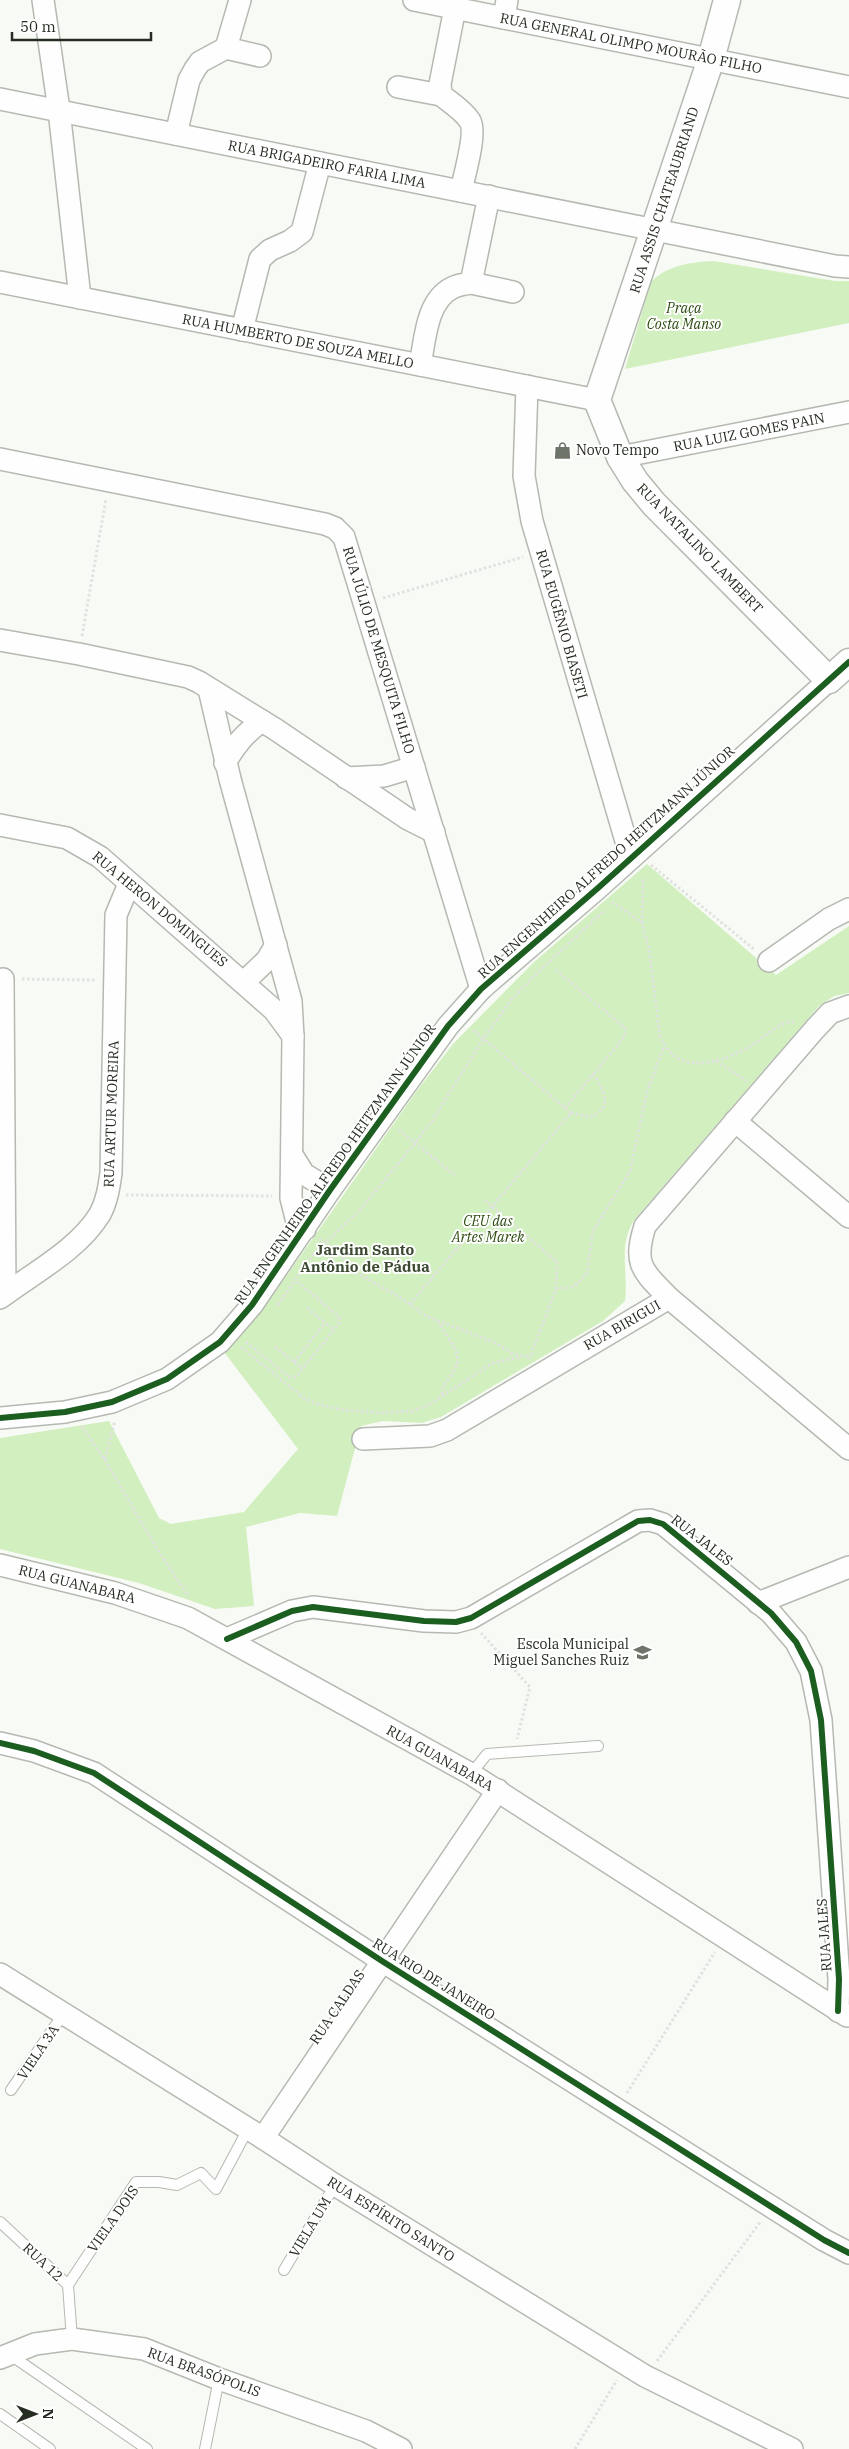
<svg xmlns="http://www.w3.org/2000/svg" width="849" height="2449" font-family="'IBM Plex Serif',serif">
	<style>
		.green { fill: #d2efbf }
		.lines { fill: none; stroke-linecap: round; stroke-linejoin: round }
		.service-casing { stroke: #b4b9b1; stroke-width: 12 }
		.minor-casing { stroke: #b4b9b1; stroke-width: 24 }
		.tertiary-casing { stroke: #b4b9b1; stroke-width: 29 }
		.path { stroke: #e0e2e0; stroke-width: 3; stroke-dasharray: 2.5 2.5; stroke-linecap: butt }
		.service { stroke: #fefefe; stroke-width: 10 }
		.minor { stroke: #fefefe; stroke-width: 21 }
		.tertiary { stroke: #fefefe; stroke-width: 26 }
		.cycleway-casing { stroke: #fff; stroke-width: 9 }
		.cycleway { stroke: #1b5e20; stroke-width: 6 }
		.labels { text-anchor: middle; stroke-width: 4; stroke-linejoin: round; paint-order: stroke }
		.street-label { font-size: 14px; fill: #252c21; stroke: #fff }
		.park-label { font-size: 14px; font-style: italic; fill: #2a4a0d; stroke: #fff }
		.poi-label { font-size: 14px; fill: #252c21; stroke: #fff; text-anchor: start }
		.neighbourhood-label { font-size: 15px; font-weight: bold; fill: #3b4a31; stroke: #fff }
	</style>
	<rect width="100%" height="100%" fill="#f8fbf5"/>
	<g class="green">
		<path d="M 714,261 L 835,281 L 849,281 L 849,323 L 625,369 L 651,282 C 667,265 692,262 714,261 Z"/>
		<path d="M 647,864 L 776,975 L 849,926 L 849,993 L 834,996 L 819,1006 L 635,1219 C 617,1245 629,1273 625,1301 L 603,1321 L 441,1417 L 422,1423 L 383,1421 L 361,1426 L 337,1516 L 300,1513 L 246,1527 L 254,1606 L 215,1609 L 139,1583 L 0,1549 L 0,1438 L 109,1421 L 159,1518 L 171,1524 L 244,1512 L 298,1449 L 224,1352 L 268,1302 L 416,1092 L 453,1044 L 533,963 Z"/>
	</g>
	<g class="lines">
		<defs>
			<g id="service">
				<path d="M 471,1774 L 487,1754 L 598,1746"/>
				<path d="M 11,2090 L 64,2013"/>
				<path d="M 0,2222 L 68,2285 L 72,2339"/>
				<path d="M 284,2270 L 335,2185"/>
				<path d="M 68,2285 L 136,2182 L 159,2182 L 177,2185 L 201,2173 L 216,2189 L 248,2129"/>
				<path d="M 9,2354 L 147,2449"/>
				<path d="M 0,2414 L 50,2449"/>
				<path d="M 205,2449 L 219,2379"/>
			</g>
			<g id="minor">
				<path d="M 43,0 L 59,110 L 80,298"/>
				<path d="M 414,0 L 849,87"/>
				<path d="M 455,8 L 440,84 L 441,95 C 451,103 463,110 470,121 C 477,133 464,176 461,191"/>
				<path d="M 504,18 L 507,0"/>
				<path d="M 226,48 L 240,0"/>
				<path d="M 398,87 L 441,95"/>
				<path d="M 0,99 L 835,266 L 849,267"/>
				<path d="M 176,134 L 189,80 L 195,69 L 200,62 L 226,48 L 260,56"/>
				<path d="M 0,282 L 597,400"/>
				<path d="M 471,283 L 513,292"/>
				<path d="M 242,330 L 260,259 L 270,250 L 290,241 L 302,232 L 320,163"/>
				<path d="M 420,365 C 425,341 426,301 452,288 C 458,285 465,284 471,283 L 489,196"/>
				<path d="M 527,386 L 524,476 L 532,521 L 631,858"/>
				<path d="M 620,457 L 849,412"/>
				<path d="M 0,459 L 325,524 L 335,528 L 344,537 L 481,989"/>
				<path d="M 0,640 L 79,654 L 188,677 L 199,682 L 275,729 L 408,819 L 434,832"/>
				<path d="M 209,689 L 230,779 L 291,1001 L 293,1037 L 291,1198 L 296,1218 L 305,1229"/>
				<path d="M 225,763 C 235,745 245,733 262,721"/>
				<path d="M 346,778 L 384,776 L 414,767"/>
				<path d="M 0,825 L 67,838 L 100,857 L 274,1010 L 293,1036"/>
				<path d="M 769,961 L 829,919 L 849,909"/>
				<path d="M 3,979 L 5,1294"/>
				<path d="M 244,982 L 267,960 L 276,945"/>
				<path d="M 735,1121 L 849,1217"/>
				<path d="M 292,1155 L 304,1174 L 330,1190"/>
				<path d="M 0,1298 C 33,1273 78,1250 100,1214 C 107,1201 109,1187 111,1173 L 116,915 L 129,884"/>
				<path d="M 669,1298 L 849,1449"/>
				<path d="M 0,1418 L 65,1412 L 112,1402 L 167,1379 L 220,1342 L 252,1305 L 330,1190 L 448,1026 L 481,989 L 598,888 L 829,680"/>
				<path d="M 363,1439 L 430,1436 L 447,1430 L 669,1298 C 642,1270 633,1265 645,1226 L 815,1029 L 830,1013 L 849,1006"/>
				<path d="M 0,1565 L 115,1593 L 188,1618 L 471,1774 L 847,2016"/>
				<path d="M 758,1603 L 849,1567"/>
				<path d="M 227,1639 L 292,1611 L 313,1607 L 424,1621 L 456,1622 L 471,1618 L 638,1521 L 650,1520 L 663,1524 L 771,1613 L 796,1642 L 811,1671 L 821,1720 L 839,1979 L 838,2011"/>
				<path d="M 0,1743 L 34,1751 L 94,1773 L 382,1961 L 824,2240 L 849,2253"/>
				<path d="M 0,1974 L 263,2138 L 335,2185 L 645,2376 L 792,2449"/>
				<path d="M 263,2138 L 498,1790"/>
				<path d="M 0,2358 L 35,2344 L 72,2339 L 144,2349 L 219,2379 L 366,2431 L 401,2449"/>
			</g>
			<path id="tertiary" d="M 727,0 L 711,59 L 597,400 L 620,457 L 635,481 L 654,504 L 829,680 L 849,662"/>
		</defs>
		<use href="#service" class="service-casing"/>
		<use href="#minor" class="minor-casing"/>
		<use href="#tertiary" class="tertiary-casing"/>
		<g class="path">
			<path d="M 383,598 L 523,557"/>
			<path d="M 82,636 L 106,499"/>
			<path d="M 651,865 L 755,950"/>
			<path d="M 612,904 L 614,903 L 642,923 L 649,949 L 660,1036 C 676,1078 722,1063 752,1045 C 766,1037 778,1021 795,1022"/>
			<path d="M 642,923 L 643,877"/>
			<path d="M 556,970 L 625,1028 L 625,1036 L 565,1108"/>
			<path d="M 22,979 L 96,980"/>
			<path d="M 716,1061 L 747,1081"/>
			<path d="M 571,1113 L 590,1117 C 614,1109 604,1089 593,1074"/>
			<path d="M 399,1130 L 455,1175"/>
			<path d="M 126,1195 L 272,1196"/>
			<path d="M 485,1200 L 557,1262 L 556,1289 L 529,1359"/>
			<path d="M 319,1239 L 336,1251 L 357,1273 L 401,1298 L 426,1316 L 496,1343 L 513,1354 L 529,1357"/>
			<path d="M 556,1289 L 574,1287 L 587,1273 L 593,1231 L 630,1171 L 647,1092 L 664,1046"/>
			<path d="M 410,1304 L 571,1113 L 472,1029"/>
			<path d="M 278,1305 L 312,1256 L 360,1210 L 415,1143 L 432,1121 L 483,1039 L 512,999 L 535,975 L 605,910"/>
			<path d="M 307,1308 L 334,1330"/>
			<path d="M 438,1321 C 443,1332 455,1345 457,1355 C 461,1373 440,1380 442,1397"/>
			<path d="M 246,1342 L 289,1377 L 296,1377 L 338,1325 L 340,1320 L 337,1315 L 296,1281"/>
			<path d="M 241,1347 L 304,1398 L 317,1404 L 343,1410 L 382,1413 L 412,1411 L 429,1405 L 492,1363 L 520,1357"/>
			<path d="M 275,1347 L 303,1369"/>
			<path d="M 294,1362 L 325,1323"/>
			<path d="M 82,1427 L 105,1460 L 156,1547 L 189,1597"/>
			<path d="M 105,1459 L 115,1421"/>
			<path d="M 481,1633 L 530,1687 L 517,1739"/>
			<path d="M 627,2093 L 715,1952"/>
			<path d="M 657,2361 L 761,2221"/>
			<path d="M 575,2449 L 617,2380"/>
		</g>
		<use href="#service" class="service"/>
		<use href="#minor" class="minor"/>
		<use href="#tertiary" class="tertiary"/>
		<defs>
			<g id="cycleway">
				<path d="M 0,1418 L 65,1412 L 112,1402 L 167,1379 L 220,1342 L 252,1305 L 330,1190 L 448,1026 L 481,989 L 598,888 L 849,662"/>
				<path d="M 227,1639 L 292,1611 L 313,1607 L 424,1621 L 456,1622 L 471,1618 L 638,1521 L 650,1520 L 663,1524 L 771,1613 L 796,1642 L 811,1671 L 821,1720 L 839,1979 L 838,2011"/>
				<path d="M 0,1743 L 34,1751 L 94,1773 L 382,1961 L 824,2240 L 849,2253"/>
			</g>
		</defs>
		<use href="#cycleway" class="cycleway-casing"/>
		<use href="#cycleway" class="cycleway"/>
	</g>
	<defs>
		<symbol id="shop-bare" viewBox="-9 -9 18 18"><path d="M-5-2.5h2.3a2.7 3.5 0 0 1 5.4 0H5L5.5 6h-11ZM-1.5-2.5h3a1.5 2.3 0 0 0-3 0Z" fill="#6f746b" stroke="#fff" stroke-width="2.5" paint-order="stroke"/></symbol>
		<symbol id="school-bare" viewBox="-9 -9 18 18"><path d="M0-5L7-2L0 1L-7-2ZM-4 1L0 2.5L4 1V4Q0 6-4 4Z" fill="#6f746b" stroke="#fff" stroke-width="2.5" paint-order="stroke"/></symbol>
	</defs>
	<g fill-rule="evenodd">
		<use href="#shop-bare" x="550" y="438" width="25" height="25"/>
		<use href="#school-bare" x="630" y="1640" width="25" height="25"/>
	</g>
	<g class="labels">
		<g class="street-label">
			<text transform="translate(631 43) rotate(11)" y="5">RUA GENERAL OLIMPO MOURÃO FILHO</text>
			<text transform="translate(327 164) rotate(11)" y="5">RUA BRIGADEIRO FARIA LIMA</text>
			<text transform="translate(664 200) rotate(-72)" y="5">RUA ASSIS CHATEAUBRIAND</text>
			<text transform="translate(298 341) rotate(11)" y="5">RUA HUMBERTO DE SOUZA MELLO</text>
			<text transform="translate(749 432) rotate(-11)" y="5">RUA LUIZ GOMES PAIN</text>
			<text transform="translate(700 548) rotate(46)" y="5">RUA NATALINO LAMBERT</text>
			<text transform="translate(562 624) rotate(74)" y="5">RUA EUGÊNIO BIASETI</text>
			<text transform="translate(379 650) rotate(73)" y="5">RUA JÚLIO DE MESQUITA FILHO</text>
			<text transform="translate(606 862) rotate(-42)" y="5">RUA ENGENHEIRO ALFREDO HEITZMANN JÚNIOR</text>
			<text transform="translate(160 909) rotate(40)" y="5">RUA HERON DOMINGUES</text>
			<text transform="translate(111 1114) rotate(-88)" y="5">RUA ARTUR MOREIRA</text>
			<text transform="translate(335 1164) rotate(-55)" y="5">RUA ENGENHEIRO ALFREDO HEITZMANN JÚNIOR</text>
			<text transform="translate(622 1325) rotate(-30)" y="5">RUA BIRIGUI</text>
			<text transform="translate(702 1540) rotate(38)" y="5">RUA JALES</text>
			<text transform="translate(77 1584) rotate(14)" y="5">RUA GUANABARA</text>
			<text transform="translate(440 1758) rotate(29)" y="5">RUA GUANABARA</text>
			<text transform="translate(824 1935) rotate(-94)" y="5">RUA JALES</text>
			<text transform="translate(434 1979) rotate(32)" y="5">RUA RIO DE JANEIRO</text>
			<text transform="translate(337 2007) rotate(-56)" y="5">RUA CALDAS</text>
			<text transform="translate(38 2052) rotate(-56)" y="5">VIELA 3A</text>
			<text transform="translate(113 2219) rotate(-55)" y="5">VIELA DOIS</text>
			<text transform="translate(391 2219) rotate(32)" y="5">RUA ESPÍRITO SANTO</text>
			<text transform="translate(310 2227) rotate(-59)" y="5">VIELA UM</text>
			<text transform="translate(43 2262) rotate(43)" y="5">RUA 12</text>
			<text transform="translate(204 2372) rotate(20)" y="5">RUA BRASÓPOLIS</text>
		</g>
		<g class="park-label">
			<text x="684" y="313">Praça<tspan x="684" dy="16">Costa Manso</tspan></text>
			<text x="488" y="1226">CEU das<tspan x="488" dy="16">Artes Marek</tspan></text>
		</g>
		<g class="poi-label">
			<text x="576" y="455">Novo Tempo</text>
			<text x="629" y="1649" text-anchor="end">Escola Municipal<tspan x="629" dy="16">Miguel Sanches Ruiz</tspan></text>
		</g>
		<g class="neighbourhood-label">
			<text x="365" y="1255">Jardim Santo<tspan x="365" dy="17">Antônio de Pádua</tspan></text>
		</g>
	</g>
	<g transform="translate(35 2414) rotate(90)" stroke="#ffffff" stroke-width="4" paint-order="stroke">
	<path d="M0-4L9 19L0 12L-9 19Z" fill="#252c21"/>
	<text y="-8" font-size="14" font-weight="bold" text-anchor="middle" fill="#252c21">N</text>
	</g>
	<path d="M12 32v8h139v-8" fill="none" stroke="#252c21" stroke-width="2.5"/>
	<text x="20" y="32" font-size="15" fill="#252c21" stroke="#ffffff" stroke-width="4" paint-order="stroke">50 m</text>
</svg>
